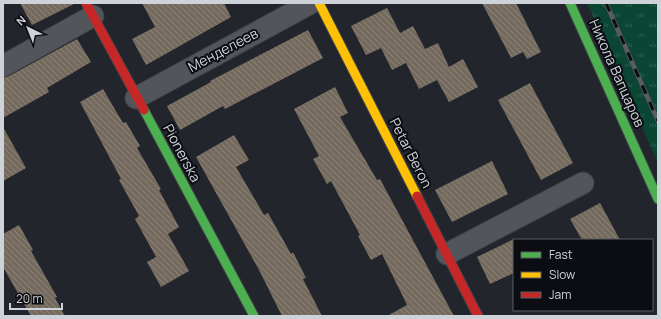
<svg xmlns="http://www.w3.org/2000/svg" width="661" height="319" font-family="Manrope,sans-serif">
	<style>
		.grass { fill: url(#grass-tufts) }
		.building { fill: url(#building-back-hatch) }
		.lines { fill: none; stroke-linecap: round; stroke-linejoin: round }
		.street-casing { stroke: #3e4146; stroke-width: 23 }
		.fast-casing { stroke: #3e4146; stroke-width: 11 }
		.slow-casing { stroke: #3e4146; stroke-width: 11 }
		.jam-casing { stroke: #3e4146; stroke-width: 11 }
		.street { stroke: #525559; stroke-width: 21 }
		.fast { stroke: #4caf50; stroke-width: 9 }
		.slow { stroke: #ffc107; stroke-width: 9 }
		.jam { stroke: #c62828; stroke-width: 9 }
		.rail-casing { stroke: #5a5c62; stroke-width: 4.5 }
		.rail { stroke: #0b0d12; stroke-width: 3; stroke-dasharray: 9; stroke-linecap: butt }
		.labels { text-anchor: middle; stroke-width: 4; stroke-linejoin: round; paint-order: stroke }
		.street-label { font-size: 14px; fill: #ced2d9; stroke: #0b0d12 }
	</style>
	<defs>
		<pattern id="grass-tufts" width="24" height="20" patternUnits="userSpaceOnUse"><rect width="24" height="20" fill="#0b4634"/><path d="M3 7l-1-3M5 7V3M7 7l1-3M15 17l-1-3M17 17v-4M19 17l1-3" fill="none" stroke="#2d6051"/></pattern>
		<pattern id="building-back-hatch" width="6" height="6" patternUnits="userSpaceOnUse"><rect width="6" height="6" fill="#746a5d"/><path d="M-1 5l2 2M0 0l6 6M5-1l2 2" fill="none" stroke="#8d857b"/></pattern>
	</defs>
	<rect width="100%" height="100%" fill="#22252b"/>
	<path class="grass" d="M 587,3 L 658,3 L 658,163 Z"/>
	<g class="building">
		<path d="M 20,3 L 74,3 L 74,4 L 32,25 Z"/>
		<path d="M 142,3 L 224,3 L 231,17 L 146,65 L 132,39 L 155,27 Z"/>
		<path d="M 482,3 L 516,3 L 541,52 L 527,59 L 523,52 L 511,58 Z"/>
		<path d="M 387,8 L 400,33 L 413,26 L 425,49 L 438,43 L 449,67 L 463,59 L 478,87 L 449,102 L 437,80 L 419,89 L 406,63 L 392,70 L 381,48 L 366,55 L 351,26 Z"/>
		<path d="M 308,30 L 323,58 L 225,109 L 223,106 L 180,130 L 167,106 L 211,82 L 210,81 Z"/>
		<path d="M 77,39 L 91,62 L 47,88 L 49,92 L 3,118 L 3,78 L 9,76 Z"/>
		<path d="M 530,83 L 573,163 L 541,180 L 498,100 Z"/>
		<path d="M 335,87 L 348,113 L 340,117 L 377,180 L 380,179 L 454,316 L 387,316 L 407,305 L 382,254 L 371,260 L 358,236 L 360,235 L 331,181 L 327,184 L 313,159 L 319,156 L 294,109 Z"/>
		<path d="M 103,89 L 123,123 L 126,122 L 140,146 L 137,148 L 161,189 L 159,190 L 179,227 L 168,234 L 189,271 L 161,287 L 147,262 L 156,257 L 135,219 L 139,216 L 119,180 L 121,179 L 80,102 Z"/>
		<path d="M 3,127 L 26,168 L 3,181 Z"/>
		<path d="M 234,135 L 249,160 L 236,167 L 264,215 L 268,213 L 291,254 L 293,252 L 306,278 L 303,279 L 322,316 L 282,316 L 259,270 L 196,157 Z"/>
		<path d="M 492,161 L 508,194 L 452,222 L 435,190 Z"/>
		<path d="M 600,203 L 620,240 L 582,240 L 570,219 Z"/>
		<path d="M 19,225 L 33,250 L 31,251 L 57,297 L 55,298 L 65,316 L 31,316 L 3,267 L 3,234 Z"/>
		<path d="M 514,239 L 514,273 L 490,284 L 477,257 Z"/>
	</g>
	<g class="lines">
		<defs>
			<g id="street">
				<path d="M 3,66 L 93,16"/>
				<path d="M 136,98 L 311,3"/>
				<path d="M 447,254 L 583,183"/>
			</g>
			<g id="fast">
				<path d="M 570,3 L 658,199"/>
				<path d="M 144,110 L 254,316"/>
			</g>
			<path id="slow" d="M 319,3 L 417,196"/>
			<g id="jam">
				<path d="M 86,3 L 144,110"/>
				<path d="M 417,196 L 478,316"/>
			</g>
		</defs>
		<use href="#street" class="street-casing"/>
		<use href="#fast" class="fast-casing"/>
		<use href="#slow" class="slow-casing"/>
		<use href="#jam" class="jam-casing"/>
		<use href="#street" class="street"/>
		<use href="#fast" class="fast"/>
		<use href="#slow" class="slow"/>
		<use href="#jam" class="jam"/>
		<defs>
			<path id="rail" d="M 606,3 L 658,121"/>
		</defs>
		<use href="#rail" class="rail-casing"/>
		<use href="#rail" class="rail"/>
	</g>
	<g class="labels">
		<g class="street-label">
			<text transform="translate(223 50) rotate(-28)" y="5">Менделеев</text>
			<text transform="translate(617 73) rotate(66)" y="5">Никола Вапцаров</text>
			<text transform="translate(182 153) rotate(62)" y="5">Pionerska</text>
			<text transform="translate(411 153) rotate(63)" y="5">Petar Beron</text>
		</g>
	</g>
	<rect width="661" height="319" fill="none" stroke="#ced2d9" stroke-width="8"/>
	<rect x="513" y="239" width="140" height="72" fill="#0b0d12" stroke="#595c62"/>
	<rect x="521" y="252" width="20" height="6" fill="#4caf50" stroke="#595c62"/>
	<text x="549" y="259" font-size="12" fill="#ced2d9">Fast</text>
	<rect x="521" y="272" width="20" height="6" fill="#ffc107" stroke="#595c62"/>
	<text x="549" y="279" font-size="12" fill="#ced2d9">Slow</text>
	<rect x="521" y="292" width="20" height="6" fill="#c62828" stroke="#595c62"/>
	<text x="549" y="299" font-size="12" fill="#ced2d9">Jam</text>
	<g transform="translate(28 28) rotate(317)" stroke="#0b0d12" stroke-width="3" paint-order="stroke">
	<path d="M0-3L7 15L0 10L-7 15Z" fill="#ced2d9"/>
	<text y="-6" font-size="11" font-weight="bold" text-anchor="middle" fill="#ced2d9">N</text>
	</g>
	<path d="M10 303v6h52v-6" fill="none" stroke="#ced2d9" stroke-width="2"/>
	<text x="16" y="303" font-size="12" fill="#ced2d9" stroke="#0b0d12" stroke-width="3" paint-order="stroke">20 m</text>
</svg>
